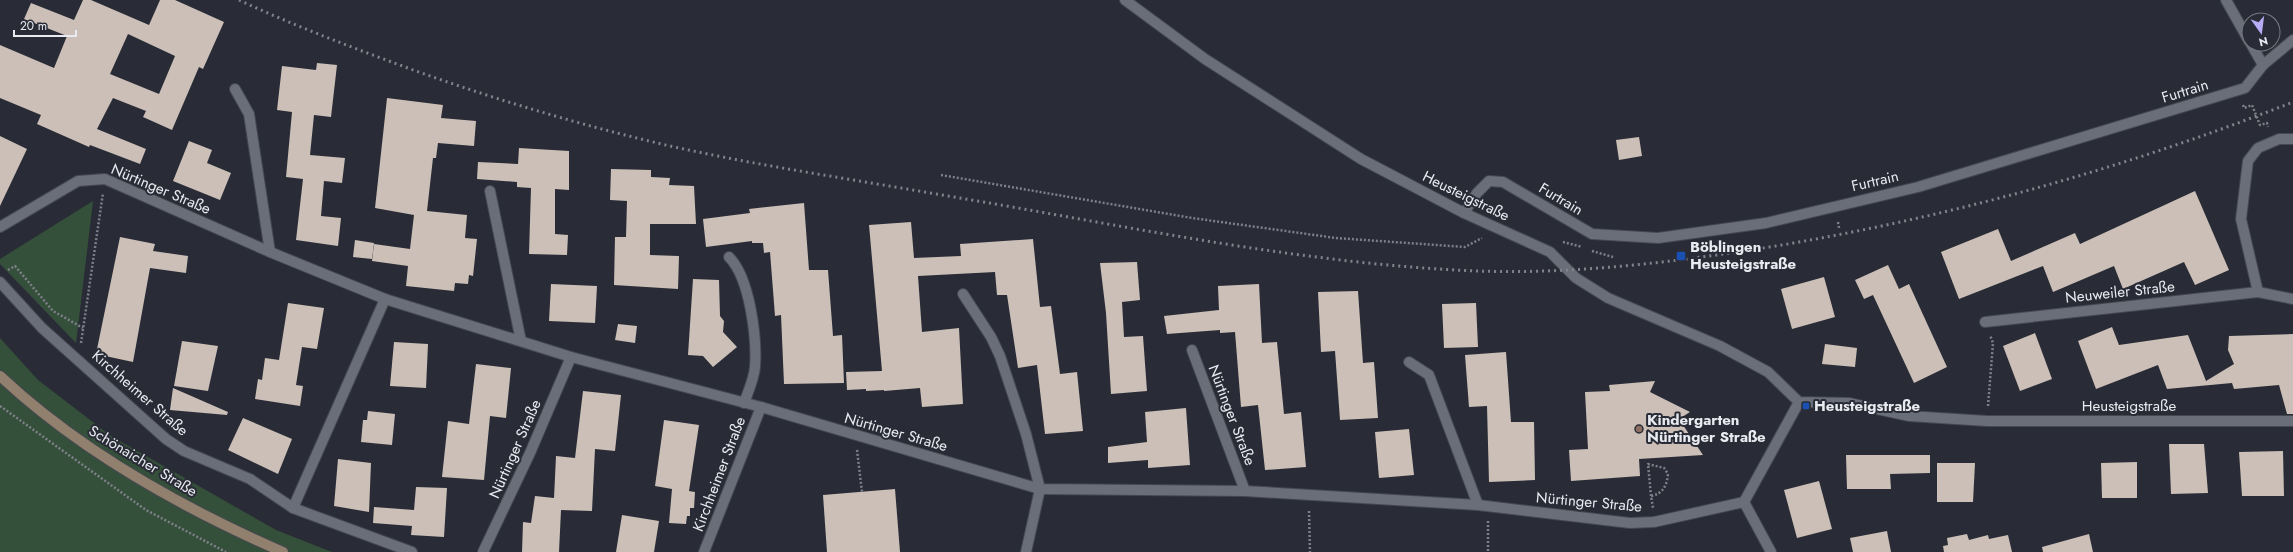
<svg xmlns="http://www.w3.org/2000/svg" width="2293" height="552" font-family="Jost,sans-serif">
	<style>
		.green { fill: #35503a }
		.building { fill: #cbbfb7; fill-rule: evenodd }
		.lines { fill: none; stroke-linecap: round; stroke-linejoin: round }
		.lane-casing { stroke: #464850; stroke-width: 12 }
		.street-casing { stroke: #464850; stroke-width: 12 }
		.secondary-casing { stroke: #464850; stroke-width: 12 }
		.path { stroke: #7e8089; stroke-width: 2.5; stroke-dasharray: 2 2; stroke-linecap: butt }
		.lane { stroke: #6a6e79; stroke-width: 10 }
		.street { stroke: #6a6e79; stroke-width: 10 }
		.secondary { stroke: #90806d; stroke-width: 10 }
		.rail { stroke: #82848c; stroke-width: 3; stroke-dasharray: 2 4; stroke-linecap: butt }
		.transit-dot { fill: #1a4fb4; stroke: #292c36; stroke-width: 1.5 }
		.education-dot { fill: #8d6e63; stroke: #292c36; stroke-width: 1.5 }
		.labels { text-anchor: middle; stroke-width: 4; stroke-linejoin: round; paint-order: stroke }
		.street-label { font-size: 15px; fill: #e9ebf1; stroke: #292c36 }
		.poi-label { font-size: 15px; font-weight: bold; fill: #e9ebf1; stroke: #292c36; text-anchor: start }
	</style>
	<rect width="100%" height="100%" fill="#292c36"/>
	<g class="green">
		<path d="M 93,201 L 76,343 L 0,264 L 0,259 Z"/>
		<path d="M 0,338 L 38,380 L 111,436 L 276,530 L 332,552 L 0,552 Z"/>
	</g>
	<g class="building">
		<path d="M 83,0 L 91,0 L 149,25 L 160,0 L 175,0 L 224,22 L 203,69 L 199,67 L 172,130 L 143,117 L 146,111 L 113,98 L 97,129 L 146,149 L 140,164 L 90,145 L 89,147 L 37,124 L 41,115 L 0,98 L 0,45 L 54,68 L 67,36 L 24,19 L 31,3 L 74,20 ZM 128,34 L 175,56 L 159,94 L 110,74 Z"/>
		<path d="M 317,63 L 337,65 L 331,117 L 314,115 L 310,155 L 345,158 L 342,183 L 324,181 L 321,216 L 341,218 L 338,246 L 296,240 L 303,179 L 286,177 L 292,112 L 277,110 L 282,66 L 316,70 Z"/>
		<path d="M 387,98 L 443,105 L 441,118 L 476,121 L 474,146 L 438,143 L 436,158 L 433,158 L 427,211 L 467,215 L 465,238 L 477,239 L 473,276 L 469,275 L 468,284 L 455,283 L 454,291 L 406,286 L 408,266 L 372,261 L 374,244 L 410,249 L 414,215 L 375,208 Z"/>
		<path d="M 0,136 L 27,149 L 0,206 Z"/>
		<path d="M 1639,137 L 1642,156 L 1619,160 L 1616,140 Z"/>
		<path d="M 189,141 L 212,150 L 207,163 L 231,173 L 220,200 L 173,181 Z"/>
		<path d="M 519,148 L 569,151 L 569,190 L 555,189 L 555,234 L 568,235 L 567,255 L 529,254 L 531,188 L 517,187 L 517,182 L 477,179 L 478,162 L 518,164 Z"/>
		<path d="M 611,169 L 651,170 L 651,177 L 670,178 L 669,185 L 694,186 L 696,224 L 650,224 L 650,255 L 679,256 L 678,289 L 614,285 L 615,237 L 626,237 L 627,201 L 610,200 Z"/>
		<path d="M 2195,191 L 2229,270 L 2195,285 L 2184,262 L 2123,289 L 2114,266 L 2053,292 L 2043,266 L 1959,299 L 1941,252 L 1998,229 L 2011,261 L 2075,233 L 2080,244 Z"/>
		<path d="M 804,203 L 809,270 L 828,270 L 833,336 L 842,335 L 844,383 L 784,384 L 781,315 L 775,316 L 770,252 L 764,253 L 763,243 L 752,243 L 752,241 L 706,247 L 703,219 L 750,213 L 749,209 Z"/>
		<path d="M 911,222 L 914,258 L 961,256 L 960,244 L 1033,239 L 1040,307 L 1051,306 L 1060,374 L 1077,372 L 1083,431 L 1045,434 L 1037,365 L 1018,368 L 1007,295 L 997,295 L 995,272 L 918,276 L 922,332 L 959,328 L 963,404 L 922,407 L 920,388 L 884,391 L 884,390 L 866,391 L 866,389 L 847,390 L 846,372 L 882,371 L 869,225 Z"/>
		<path d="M 120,237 L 155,244 L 153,251 L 188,256 L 186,273 L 150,268 L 133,362 L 96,354 Z"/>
		<path d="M 355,240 L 374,243 L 372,259 L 353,257 Z"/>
		<path d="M 1137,262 L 1140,300 L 1122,302 L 1124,337 L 1143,336 L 1147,391 L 1111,394 L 1106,313 L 1100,263 Z"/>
		<path d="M 1888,265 L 1899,289 L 1909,284 L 1947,367 L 1914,383 L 1873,295 L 1864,299 L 1855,280 Z"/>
		<path d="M 1824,277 L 1835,317 L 1792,329 L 1781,289 Z"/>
		<path d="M 693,279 L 719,280 L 720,316 L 724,321 L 723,332 L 737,347 L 713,367 L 703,356 L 688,355 Z"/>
		<path d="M 551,284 L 597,286 L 595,323 L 549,321 Z"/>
		<path d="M 1259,284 L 1262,343 L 1277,342 L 1284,414 L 1301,412 L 1306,467 L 1265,470 L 1258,405 L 1241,407 L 1235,332 L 1220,333 L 1220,330 L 1167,334 L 1164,316 L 1219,310 L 1218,286 Z"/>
		<path d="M 1358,291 L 1363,363 L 1374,362 L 1378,418 L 1340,420 L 1335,351 L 1321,352 L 1318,292 Z"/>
		<path d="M 288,303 L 324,308 L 317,349 L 302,347 L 296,385 L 303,386 L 300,406 L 255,399 L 258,379 L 262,380 L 265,358 L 279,360 Z"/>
		<path d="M 1476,303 L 1478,347 L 1444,348 L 1442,304 Z"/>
		<path d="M 618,324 L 637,326 L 635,343 L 615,340 Z"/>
		<path d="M 2112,327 L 2119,345 L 2188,335 L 2206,381 L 2234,364 L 2228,350 L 2229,336 L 2293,334 L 2293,414 L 2287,414 L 2279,385 L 2234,389 L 2232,383 L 2167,389 L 2158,365 L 2096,389 L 2078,341 Z"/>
		<path d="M 2035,333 L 2052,379 L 2020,391 L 2003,346 Z"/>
		<path d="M 182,341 L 218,346 L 208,391 L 174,386 Z"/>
		<path d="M 394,342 L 428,344 L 426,388 L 390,386 Z"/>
		<path d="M 1825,344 L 1857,348 L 1855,367 L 1822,364 Z"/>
		<path d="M 1506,352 L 1511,422 L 1534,422 L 1535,480 L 1489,482 L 1487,406 L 1469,407 L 1465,355 Z"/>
		<path d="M 476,364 L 511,368 L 506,418 L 490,416 L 484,480 L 442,477 L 448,421 L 469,424 Z"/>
		<path d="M 1655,381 L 1650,392 L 1690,412 L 1679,419 L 1703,455 L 1639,459 L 1640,476 L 1571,481 L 1569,450 L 1588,449 L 1585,392 L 1610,391 L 1609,385 Z"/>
		<path d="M 173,388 L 228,412 L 227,415 L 170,410 Z"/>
		<path d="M 583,391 L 621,395 L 615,451 L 595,449 L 592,511 L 561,510 L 559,552 L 522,552 L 523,522 L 531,523 L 535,496 L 554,498 L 556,456 L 575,458 Z"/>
		<path d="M 1186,408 L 1190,465 L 1148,468 L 1148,460 L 1108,463 L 1108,447 L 1147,442 L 1145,412 Z"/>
		<path d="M 368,411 L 395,414 L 392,445 L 361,442 L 363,420 L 367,420 Z"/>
		<path d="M 243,418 L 292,439 L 278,474 L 228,450 Z"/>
		<path d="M 664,420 L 699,425 L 689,491 L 695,492 L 694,508 L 690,508 L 690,516 L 687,516 L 686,524 L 669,523 L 672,489 L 655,486 Z"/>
		<path d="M 1409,429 L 1414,475 L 1379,478 L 1375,432 Z"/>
		<path d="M 2169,444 L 2204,444 L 2208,493 L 2171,494 Z"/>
		<path d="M 2283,451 L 2284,496 L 2242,496 L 2239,452 Z"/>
		<path d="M 1846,455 L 1930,455 L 1930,473 L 1890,474 L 1891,489 L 1847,489 Z"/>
		<path d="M 338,459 L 371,463 L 369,512 L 334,506 Z"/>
		<path d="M 2137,462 L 2137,498 L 2102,498 L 2101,463 Z"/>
		<path d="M 1937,463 L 1975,463 L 1973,502 L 1937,502 Z"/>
		<path d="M 1819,481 L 1832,529 L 1797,538 L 1784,490 Z"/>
		<path d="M 416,487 L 447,488 L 444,537 L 411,535 L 412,526 L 373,523 L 374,507 L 414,510 Z"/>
		<path d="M 895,489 L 900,552 L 827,552 L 823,495 Z"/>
		<path d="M 622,515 L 659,521 L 654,552 L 616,552 Z"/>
		<path d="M 1887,531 L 1891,552 L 1853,552 L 1850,538 Z"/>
		<path d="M 1967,534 L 1969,540 L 1988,535 L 1989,539 L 2008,535 L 2012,552 L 1944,552 L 1943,546 L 1948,545 L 1947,538 Z"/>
		<path d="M 2089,534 L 2093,552 L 2043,552 L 2042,547 Z"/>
	</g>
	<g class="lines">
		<defs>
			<g id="lane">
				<path d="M 1125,0 L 1205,59 L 1361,159 L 1464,213"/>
				<path d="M 2226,0 L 2249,41"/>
				<path d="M 2251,44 L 2263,65"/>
			</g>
			<g id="street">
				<path d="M 2293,40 L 2263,65 L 2245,88 L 1918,187 L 1766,223 L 1658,238 L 1592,234 L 1503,182 L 1489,181 L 1477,193 L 1464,213 L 1550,252 L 1576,278 L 1608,298 L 1720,346 L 1768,372 L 1799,402 L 1849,403 L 1909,416 L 1987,421 L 2293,421"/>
				<path d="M 235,89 L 249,114 L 270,252"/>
				<path d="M 490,191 L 521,341"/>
				<path d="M 0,227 L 78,181 L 105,179 L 270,252 L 385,299 L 571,357 L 761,407 L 1040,489 L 1245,491 L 1478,505 L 1630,523 L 1654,522 L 1744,502"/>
				<path d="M 729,257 C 750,278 757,338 755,367 C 754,379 748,392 744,403"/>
				<path d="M 0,282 L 42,328 L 166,439 L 184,451 L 250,479 L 293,508 L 412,552"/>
				<path d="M 2258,292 L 2241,219 L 2248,161 L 2258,148 L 2279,139 L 2293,139"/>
				<path d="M 963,294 L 991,337 L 1000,356 L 1026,434 L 1040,489 L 1026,552"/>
				<path d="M 1985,322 L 2258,292 L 2293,299"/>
				<path d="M 1192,350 L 1245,491"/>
				<path d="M 1409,362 L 1429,375 L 1478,505"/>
				<path d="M 1744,502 L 1799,402"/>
				<path d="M 1744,502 L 1771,552"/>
				<path d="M 293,508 L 385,299"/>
				<path d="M 483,552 L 530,453 L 571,357"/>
				<path d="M 704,552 L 761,407"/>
			</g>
			<path id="secondary" d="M 0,376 C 81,452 182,508 283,552"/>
		</defs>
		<use href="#lane" class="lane-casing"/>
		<use href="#street" class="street-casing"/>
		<use href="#secondary" class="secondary-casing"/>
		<g class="path">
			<path d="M 2243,105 L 2244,108 L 2252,105 L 2260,125 L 2267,123 L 2268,127"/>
			<path d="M 941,175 L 1192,218 L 1336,238 L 1465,247 L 1482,238"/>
			<path d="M 1838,222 L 1839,228"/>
			<path d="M 1563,242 L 1582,247"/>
			<path d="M 1592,251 L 1613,257"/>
			<path d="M 8,270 L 15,266 L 53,311 L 83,328"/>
			<path d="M 81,343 L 103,193"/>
			<path d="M 0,406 L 146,510 L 226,552"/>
			<path d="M 1988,406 L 1993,343 L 1990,335"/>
			<path d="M 857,450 L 862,492"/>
			<path d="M 1651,496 L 1648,464 L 1664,468 L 1668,474 C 1667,485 1663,494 1651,496 L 1653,508"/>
			<path d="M 1309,511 L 1310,552"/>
			<path d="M 1488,521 L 1488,552"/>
		</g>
		<use href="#lane" class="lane"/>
		<use href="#street" class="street"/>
		<use href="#secondary" class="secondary"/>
		<path class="rail" d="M 239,0 C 297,27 356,49 416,71 C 500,101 584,126 670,146 C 760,166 851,179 942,195 C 1118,224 1298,264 1477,271 C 1562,274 1647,265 1731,253 C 1922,225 2113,173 2293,102"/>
	</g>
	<g class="transit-dot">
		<rect x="1676" y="251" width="10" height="10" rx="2"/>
		<rect x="1802" y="402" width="8" height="8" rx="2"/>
	</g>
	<circle class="education-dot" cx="1639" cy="429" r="4"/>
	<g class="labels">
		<g class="street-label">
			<text transform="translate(2185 91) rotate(-17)" y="5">Furtrain</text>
			<text transform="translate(1875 181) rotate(-13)" y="5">Furtrain</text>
			<text transform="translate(161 189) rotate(23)" y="5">Nürtinger Straße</text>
			<text transform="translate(1466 196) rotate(26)" y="5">Heusteigstraße</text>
			<text transform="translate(1561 199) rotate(31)" y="5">Furtrain</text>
			<text transform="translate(2120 292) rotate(-6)" y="5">Neuweiler Straße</text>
			<text transform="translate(140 393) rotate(41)" y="5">Kirchheimer Straße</text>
			<text x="2129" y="411">Heusteigstraße</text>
			<text transform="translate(1232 415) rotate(69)" y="5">Nürtinger Straße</text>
			<text transform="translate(896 432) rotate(16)" y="5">Nürtinger Straße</text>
			<text transform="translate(515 449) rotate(-66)" y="5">Nürtinger Straße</text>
			<text transform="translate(143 461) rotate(31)" y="5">Schönaicher Straße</text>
			<text transform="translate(719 474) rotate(-69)" y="5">Kirchheimer Straße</text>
			<text transform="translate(1589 502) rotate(5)" y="5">Nürtinger Straße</text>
		</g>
		<g class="poi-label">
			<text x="1690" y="252">Böblingen<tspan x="1690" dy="17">Heusteigstraße</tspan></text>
			<text x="1814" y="411">Heusteigstraße</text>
			<text x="1647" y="425">Kindergarten<tspan x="1647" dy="17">Nürtinger Straße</tspan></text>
		</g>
	</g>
	<g transform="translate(2261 32) rotate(166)"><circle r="19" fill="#292c36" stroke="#767881"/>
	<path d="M0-3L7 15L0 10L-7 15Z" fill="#b8abf7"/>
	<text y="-6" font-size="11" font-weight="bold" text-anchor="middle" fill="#e9ebf1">N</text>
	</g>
	<path d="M14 30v6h62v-6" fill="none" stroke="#e9ebf1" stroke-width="2"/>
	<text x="20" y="30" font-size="12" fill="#e9ebf1" stroke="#292c36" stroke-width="3" paint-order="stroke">20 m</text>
</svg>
